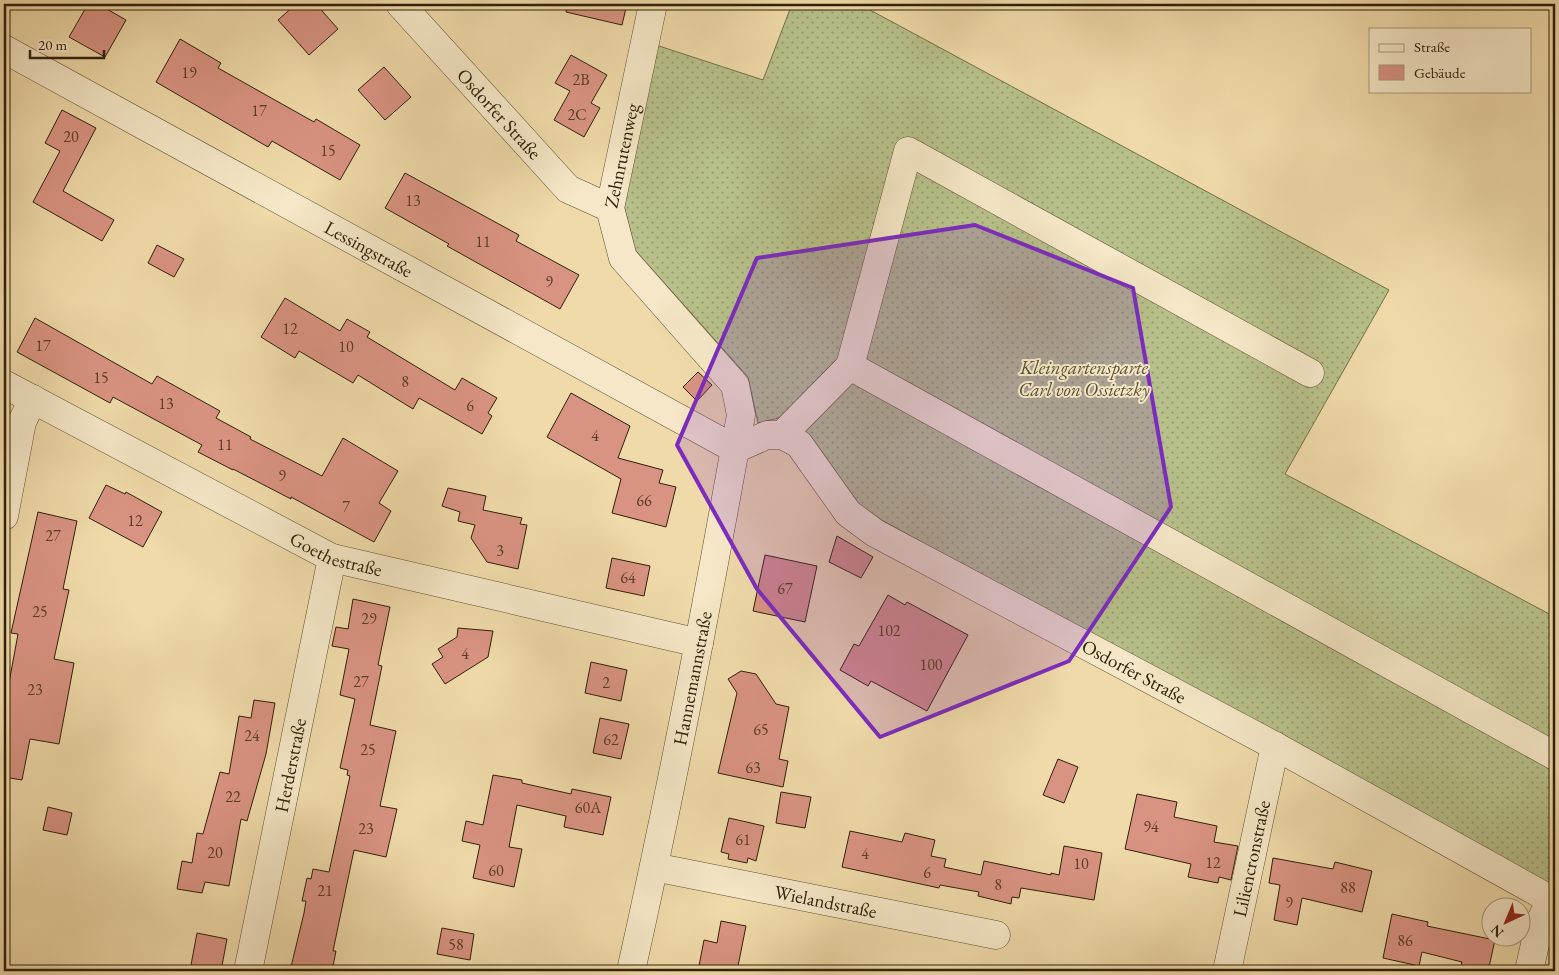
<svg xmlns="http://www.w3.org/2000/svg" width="1559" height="975" font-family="'EB Garamond',serif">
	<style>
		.grass { fill: url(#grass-dots); stroke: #73704a }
		.building { fill: #d99382; stroke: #2f2009 }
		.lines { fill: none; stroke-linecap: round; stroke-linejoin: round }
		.minor-casing { stroke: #5f4e31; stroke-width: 29 }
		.minor { stroke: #f5e7c7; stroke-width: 28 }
		.marked { fill: #7b2cbf; fill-opacity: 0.2; stroke: #7b2cbf; stroke-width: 4; stroke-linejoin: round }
		.labels { text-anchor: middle; stroke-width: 4; stroke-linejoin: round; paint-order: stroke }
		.number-label { font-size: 16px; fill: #5a3d27 }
		.street-label { font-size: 19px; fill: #2f2009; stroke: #f5e7c7 }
		.park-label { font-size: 19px; font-style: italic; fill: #585030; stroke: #f5e7c7 }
	</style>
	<defs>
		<pattern id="grass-dots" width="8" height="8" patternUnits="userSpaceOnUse" patternTransform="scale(1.25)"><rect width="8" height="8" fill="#b7c08a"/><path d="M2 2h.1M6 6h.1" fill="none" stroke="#959c6f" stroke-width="1.8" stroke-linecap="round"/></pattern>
	</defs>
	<rect width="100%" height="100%" fill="#f0daa9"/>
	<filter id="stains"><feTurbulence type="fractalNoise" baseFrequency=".004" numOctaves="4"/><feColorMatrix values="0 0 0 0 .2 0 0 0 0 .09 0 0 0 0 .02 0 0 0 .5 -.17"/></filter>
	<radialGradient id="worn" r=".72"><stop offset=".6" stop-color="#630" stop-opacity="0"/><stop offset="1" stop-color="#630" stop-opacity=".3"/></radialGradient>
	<path class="grass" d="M 792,4 L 859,4 L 1389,290 L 1285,474 L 1555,617 L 1555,895 L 880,519 L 857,503 L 801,426 L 779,418 L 758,423 L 748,377 L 635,250 L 624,206 L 653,44 L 763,80 Z"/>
	<g class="building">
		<path d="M 88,4 L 98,4 L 126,20 L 105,57 L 69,37 Z"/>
		<path d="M 296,4 L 316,4 L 338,29 L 309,55 L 278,20 Z"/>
		<path d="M 567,4 L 627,4 L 622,25 L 566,12 Z"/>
		<path d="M 180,39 L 221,63 L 218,68 L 314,122 L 316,119 L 360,145 L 340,180 L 272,141 L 268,147 L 156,82 Z"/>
		<path d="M 571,55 L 607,75 L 591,103 L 600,108 L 584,137 L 554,120 L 570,91 L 555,83 Z"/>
		<path d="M 384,67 L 411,97 L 385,120 L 358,90 Z"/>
		<path d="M 62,110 L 96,128 L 63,191 L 114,220 L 102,241 L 33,202 L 60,151 L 45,143 Z"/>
		<path d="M 405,173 L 519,235 L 516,241 L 579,275 L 560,309 L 447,246 L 449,244 L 385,208 Z"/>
		<path d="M 157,245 L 184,259 L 174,277 L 148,263 Z"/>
		<path d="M 285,298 L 340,331 L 347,319 L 370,332 L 367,337 L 455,390 L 462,378 L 497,398 L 488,413 L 492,416 L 482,434 L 419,398 L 413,409 L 358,375 L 353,383 L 299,351 L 295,358 L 261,337 Z"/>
		<path d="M 35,318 L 152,384 L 157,376 L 220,411 L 216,418 L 251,437 L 250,439 L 322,476 L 343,438 L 398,471 L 379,503 L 391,511 L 374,542 L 291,497 L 291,499 L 233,469 L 233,470 L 198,452 L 202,445 L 113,397 L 110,403 L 17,352 Z"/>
		<path d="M 698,372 L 712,385 L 697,401 L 683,387 Z"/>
		<path d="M 571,393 L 630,426 L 618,458 L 663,470 L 659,483 L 676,487 L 666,527 L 612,513 L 621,479 L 547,437 Z"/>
		<path d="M 106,485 L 125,494 L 126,492 L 162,512 L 143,547 L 89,518 Z"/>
		<path d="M 448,488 L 486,496 L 483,510 L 522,518 L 520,524 L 527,525 L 518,569 L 487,562 L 471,538 L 475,525 L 458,521 L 460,512 L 442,506 Z"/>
		<path d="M 38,512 L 77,521 L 63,589 L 69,590 L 54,659 L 74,663 L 59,744 L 30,739 L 22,780 L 4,777 L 4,710 L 18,634 L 11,633 Z"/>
		<path d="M 837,536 L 873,557 L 861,578 L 829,562 Z"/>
		<path d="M 765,555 L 817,566 L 805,622 L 753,611 Z"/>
		<path d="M 612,558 L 650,566 L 644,596 L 606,588 Z"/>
		<path d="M 888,595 L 905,605 L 907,602 L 968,635 L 927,711 L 871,681 L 868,686 L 840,670 L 854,644 L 859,646 Z"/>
		<path d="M 353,599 L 390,607 L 378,665 L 382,666 L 370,725 L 396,731 L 380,806 L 397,809 L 386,857 L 354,850 L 333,951 L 336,951 L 332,971 L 290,971 L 304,913 L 306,901 L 302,901 L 307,878 L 311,879 L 313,869 L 329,872 L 350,776 L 347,775 L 348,770 L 340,768 L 355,699 L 340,695 L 349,649 L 332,646 L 336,627 L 348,629 Z"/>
		<path d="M 458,628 L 493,631 L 488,657 L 445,684 L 432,664 L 443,657 L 438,649 L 457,637 Z"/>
		<path d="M 591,662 L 627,670 L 621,701 L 585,693 Z"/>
		<path d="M 741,671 L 756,674 L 776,704 L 789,707 L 779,759 L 788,761 L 783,787 L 718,773 L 737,693 L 728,679 Z"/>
		<path d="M 254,700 L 275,703 L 266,754 L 247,821 L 241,819 L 229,886 L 205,882 L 202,893 L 177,889 L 182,861 L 192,863 L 197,833 L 203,834 L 220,772 L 229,774 L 239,716 L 251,718 Z"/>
		<path d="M 600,718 L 629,724 L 621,759 L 593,753 Z"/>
		<path d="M 1058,759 L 1078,767 L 1064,803 L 1043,795 Z"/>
		<path d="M 493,775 L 522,780 L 522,783 L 571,794 L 572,789 L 611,797 L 603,835 L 564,827 L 566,816 L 517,805 L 509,847 L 522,849 L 514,887 L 473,878 L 480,845 L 462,841 L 466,821 L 483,825 Z"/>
		<path d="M 781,792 L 811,797 L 805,828 L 776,823 Z"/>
		<path d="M 1137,794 L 1177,802 L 1174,817 L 1217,826 L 1214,842 L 1238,846 L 1231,880 L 1219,877 L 1218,883 L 1188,877 L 1191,864 L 1125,849 Z"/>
		<path d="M 48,807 L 72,813 L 67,835 L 43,830 Z"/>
		<path d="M 729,818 L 764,826 L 756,861 L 748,858 L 747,863 L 728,859 L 729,854 L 721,852 Z"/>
		<path d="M 850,831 L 902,842 L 905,833 L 935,840 L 931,856 L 946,859 L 944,867 L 981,875 L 984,861 L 1051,875 L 1051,873 L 1059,875 L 1064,846 L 1102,853 L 1094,900 L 1021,888 L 1019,898 L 1012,897 L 1011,904 L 978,896 L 979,892 L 940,885 L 939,888 L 842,867 Z"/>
		<path d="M 1273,858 L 1333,869 L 1335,862 L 1372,871 L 1362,912 L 1302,898 L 1297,925 L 1274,920 L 1280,885 L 1269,883 Z"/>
		<path d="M 1392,914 L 1428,922 L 1427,926 L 1495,940 L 1489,967 L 1486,966 L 1485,971 L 1460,969 L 1462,962 L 1422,952 L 1419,966 L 1383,958 Z"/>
		<path d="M 721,921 L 746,926 L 737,971 L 698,971 L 704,940 L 717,943 Z"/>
		<path d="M 442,928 L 474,934 L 470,960 L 437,954 Z"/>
		<path d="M 197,933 L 227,939 L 221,971 L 191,965 Z"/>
	</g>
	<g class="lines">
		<defs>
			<g id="minor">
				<path id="s1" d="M 400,4 L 568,189 L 610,208"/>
				<path id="s2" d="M 4,49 L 735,449"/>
				<path d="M 850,366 L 908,151 L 1310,373"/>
				<path id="s3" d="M 4,384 L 332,558 L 699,643"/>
				<path d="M 782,435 L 850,366 L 1555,756"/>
				<path id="s4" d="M 735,449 L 767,435 L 782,435 L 799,444 L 848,513 L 875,533 L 1275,746 L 1555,902"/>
				<path d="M 4,516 L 22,422 L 33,399"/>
				<path id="s5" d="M 654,867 L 996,935"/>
				<path id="s6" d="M 248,971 L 332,558"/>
				<path id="s7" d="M 631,971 C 672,787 708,601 741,415 L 735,385 L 623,258 L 610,208 L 653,4"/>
				<path id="s8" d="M 1227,971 L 1275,746"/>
				<path d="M 1529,971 L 1540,922 L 1551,900"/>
			</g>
		</defs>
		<use href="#minor" class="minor-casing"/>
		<use href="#minor" class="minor"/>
	</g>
	<path class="marked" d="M 975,225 L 1133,288 L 1171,507 L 1069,661 L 880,737 L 757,589 L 677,445 L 757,258 Z"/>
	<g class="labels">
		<g class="number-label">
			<text x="189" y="78">19</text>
			<text x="581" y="85">2B</text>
			<text x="259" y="116">17</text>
			<text x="577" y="120">2C</text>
			<text x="71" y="142">20</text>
			<text x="328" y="156">15</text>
			<text x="413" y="206">13</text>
			<text x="483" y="247">11</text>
			<text x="549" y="287">9</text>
			<text x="290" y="334">12</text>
			<text x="43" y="351">17</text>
			<text x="346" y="352">10</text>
			<text x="101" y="383">15</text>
			<text x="405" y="387">8</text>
			<text x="166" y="409">13</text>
			<text x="470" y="411">6</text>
			<text x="595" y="441">4</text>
			<text x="225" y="450">11</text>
			<text x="282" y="481">9</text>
			<text x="644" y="506">66</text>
			<text x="346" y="512">7</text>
			<text x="135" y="526">12</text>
			<text x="53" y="541">27</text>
			<text x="500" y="556">3</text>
			<text x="628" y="583">64</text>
			<text x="785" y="594">67</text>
			<text x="40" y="617">25</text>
			<text x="369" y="624">29</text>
			<text x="889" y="636">102</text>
			<text x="465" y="659">4</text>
			<text x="931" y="670">100</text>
			<text x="361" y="687">27</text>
			<text x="606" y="688">2</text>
			<text x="35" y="695">23</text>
			<text x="761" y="735">65</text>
			<text x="252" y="741">24</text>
			<text x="611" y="745">62</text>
			<text x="368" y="755">25</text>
			<text x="753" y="773">63</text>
			<text x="233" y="802">22</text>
			<text x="588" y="813">60A</text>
			<text x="1151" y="832">94</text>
			<text x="366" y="834">23</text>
			<text x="743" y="845">61</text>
			<text x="215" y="858">20</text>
			<text x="865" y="859">4</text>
			<text x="1213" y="868">12</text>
			<text x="1081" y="869">10</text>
			<text x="496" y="876">60</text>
			<text x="927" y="878">6</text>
			<text x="998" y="890">8</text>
			<text x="1348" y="893">88</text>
			<text x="325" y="896">21</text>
			<text x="1289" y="908">9</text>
			<text x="1405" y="946">86</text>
			<text x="456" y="950">58</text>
		</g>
		<g class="street-label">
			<text dy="7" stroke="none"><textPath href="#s1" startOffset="148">Osdorfer Straße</textPath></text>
			<text dy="7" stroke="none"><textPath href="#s7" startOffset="872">Zehnrutenweg</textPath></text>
			<text dy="7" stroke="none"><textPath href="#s2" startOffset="416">Lessingstraße</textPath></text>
			<text dy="7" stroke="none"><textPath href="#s3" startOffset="374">Goethestraße</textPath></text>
			<text dy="7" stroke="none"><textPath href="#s4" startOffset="481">Osdorfer Straße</textPath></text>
			<text dy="7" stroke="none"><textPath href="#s7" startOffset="299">Hannemannstraße</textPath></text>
			<text dy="7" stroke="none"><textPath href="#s6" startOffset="210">Herderstraße</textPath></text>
			<text dy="7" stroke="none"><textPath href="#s8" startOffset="115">Liliencronstraße</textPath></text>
			<text dy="7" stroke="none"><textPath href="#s5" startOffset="175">Wielandstraße</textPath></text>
		</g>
		<g class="park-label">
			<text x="1084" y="374">Kleingartensparte<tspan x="1084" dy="22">Carl von Ossietzky</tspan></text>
		</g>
	</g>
	<rect width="1559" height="975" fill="none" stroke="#f0daa9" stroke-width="20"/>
	<rect x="5" y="5" width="1549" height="965" fill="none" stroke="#2f2009" stroke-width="2.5"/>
	<rect x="10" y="10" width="1539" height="955" fill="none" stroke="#2f2009"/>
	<rect x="1369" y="28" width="162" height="65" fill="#f5e7c7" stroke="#a6977b"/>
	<rect x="1379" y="44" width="25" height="8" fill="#f5e7c7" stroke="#a6977b"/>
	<text x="1414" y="52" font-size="15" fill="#2f2009">Straße</text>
	<rect x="1379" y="65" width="25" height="15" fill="#d99382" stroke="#a6977b"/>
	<text x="1414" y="78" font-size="15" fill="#2f2009">Gebäude</text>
	<g transform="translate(1506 922) rotate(224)"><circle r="24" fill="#f5e7c7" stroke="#a6977b"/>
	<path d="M0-4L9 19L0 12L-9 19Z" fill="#8f2418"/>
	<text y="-8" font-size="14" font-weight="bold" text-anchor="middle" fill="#2f2009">N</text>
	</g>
	<path d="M30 50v8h74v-8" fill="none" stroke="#2f2009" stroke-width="2.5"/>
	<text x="38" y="50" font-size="15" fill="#2f2009" stroke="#f5e7c7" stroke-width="4" paint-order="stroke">20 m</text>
	<rect width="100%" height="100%" filter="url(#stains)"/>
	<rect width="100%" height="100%" fill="url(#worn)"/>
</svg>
